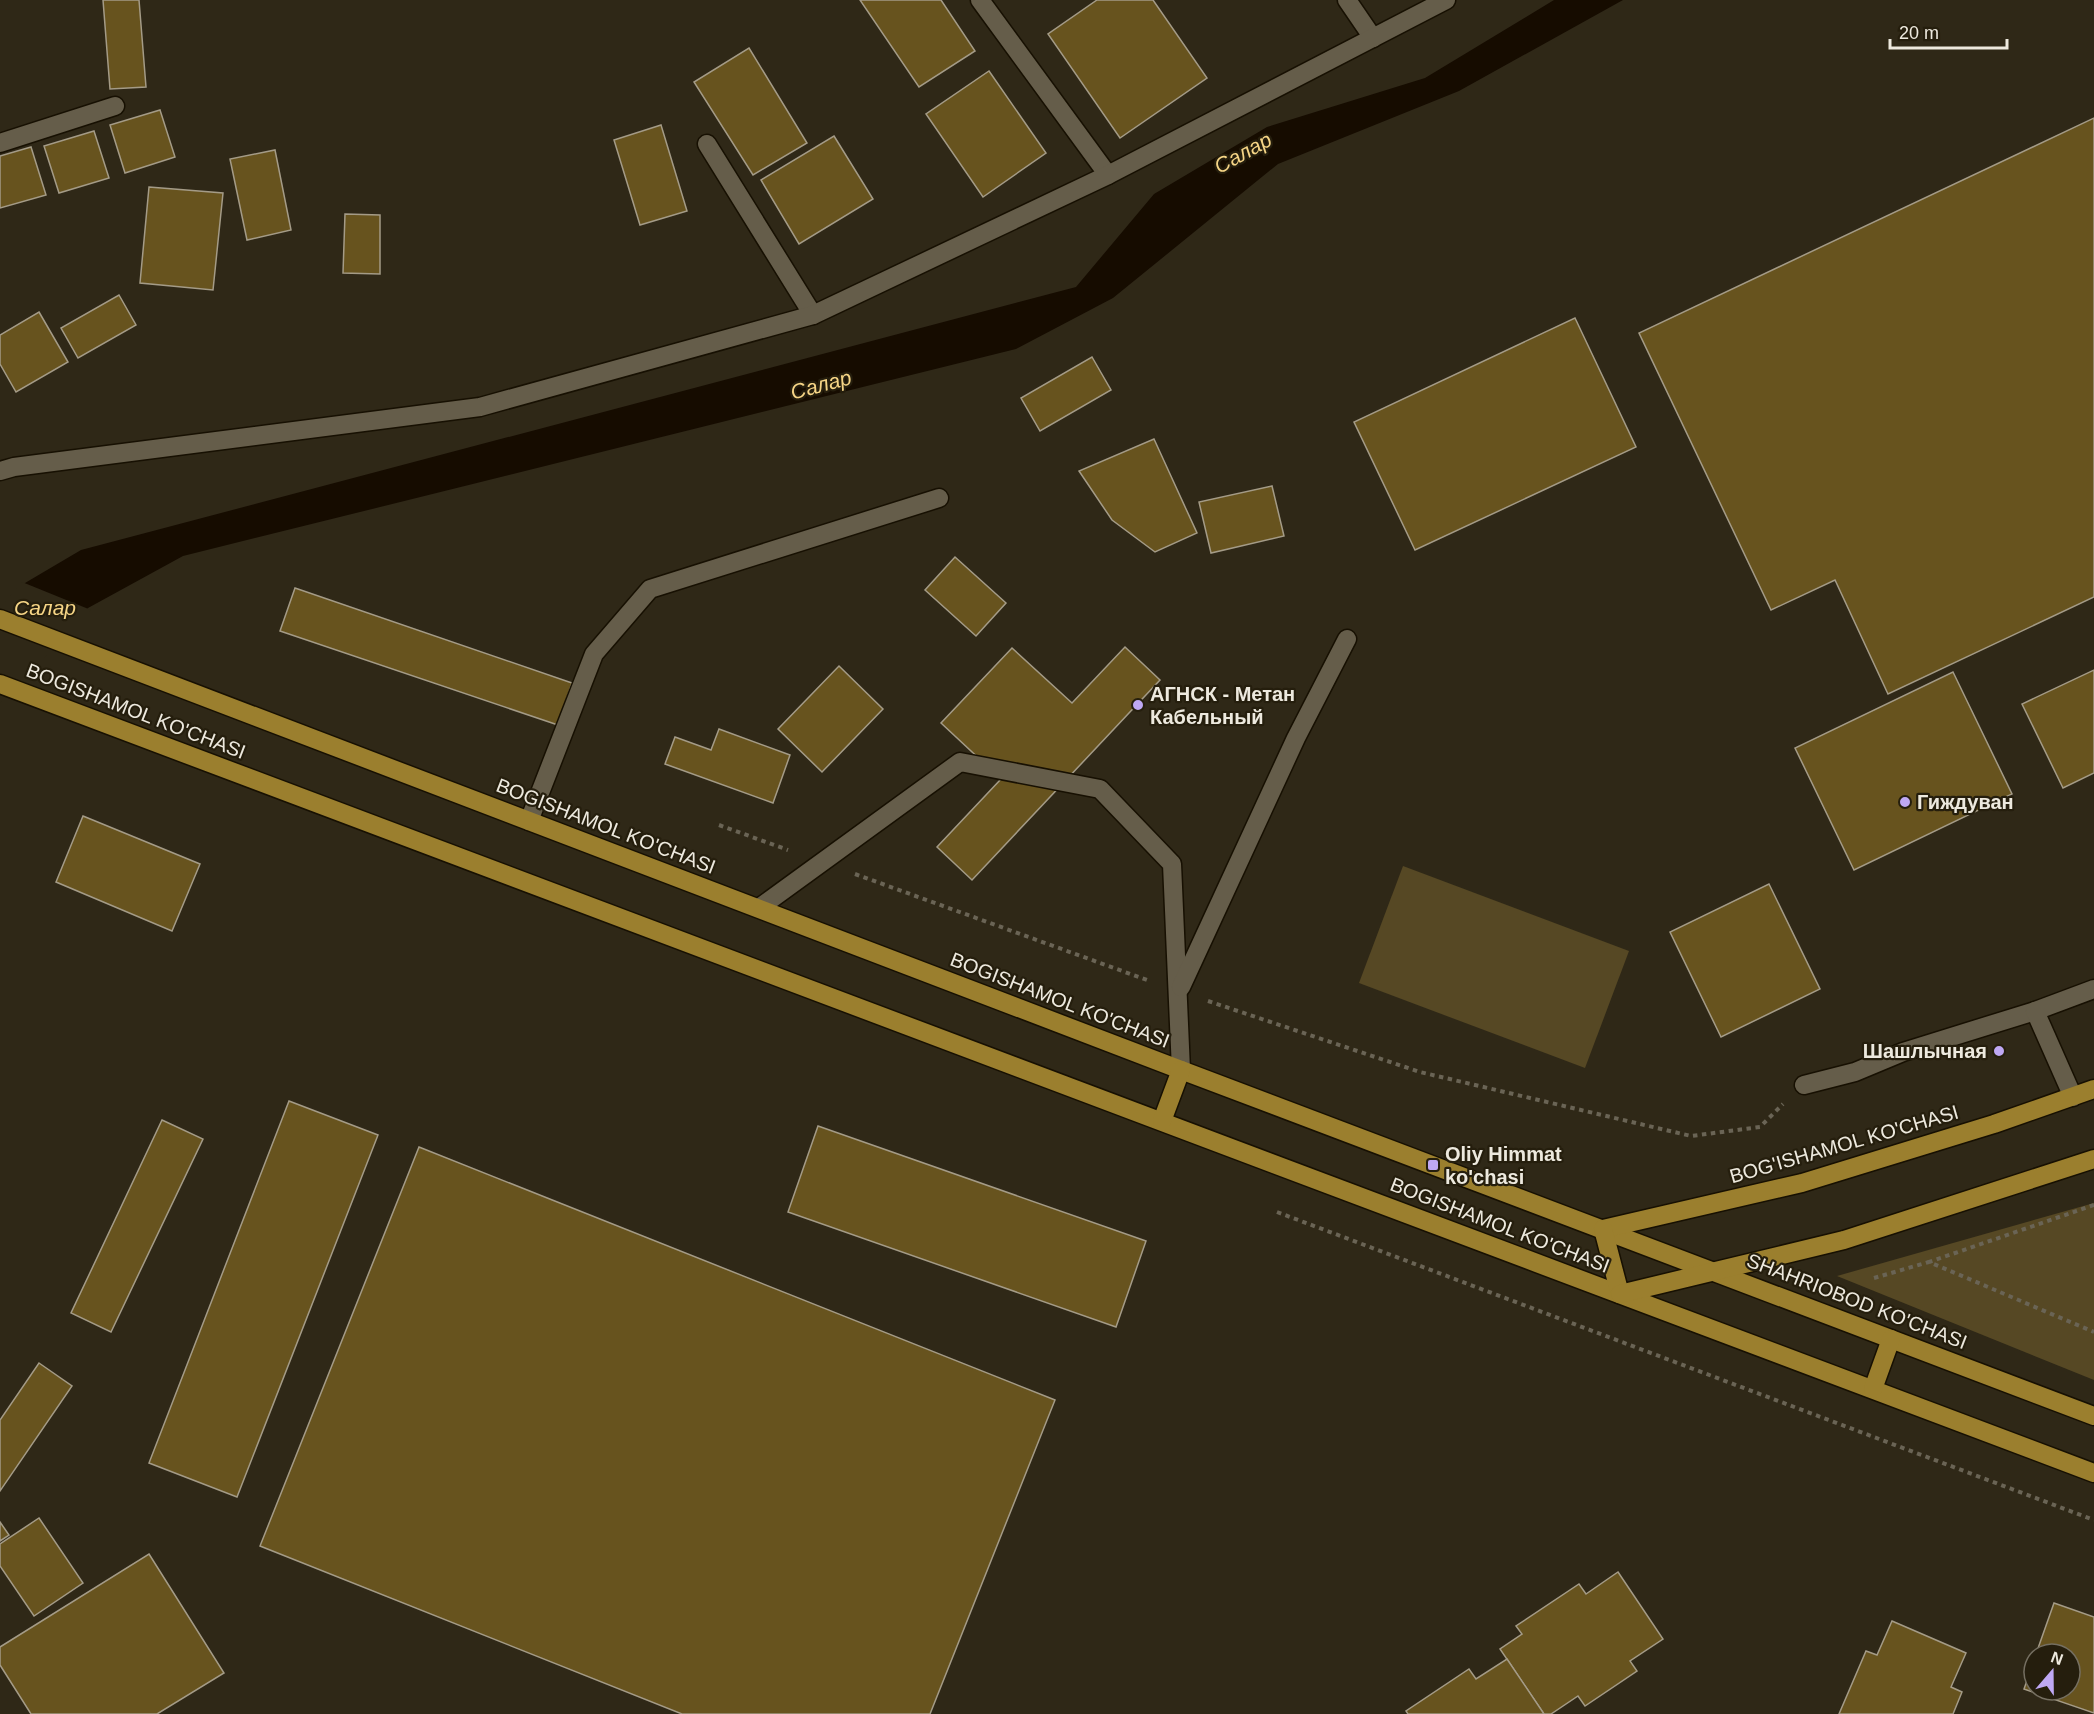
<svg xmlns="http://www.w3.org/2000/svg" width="2094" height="1714" font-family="Helvetica,sans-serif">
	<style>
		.green { fill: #564824 }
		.water { fill: #160c00 }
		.pier { fill: #2f2817 }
		.building { fill: #67531e; stroke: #a49b87; stroke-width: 1.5 }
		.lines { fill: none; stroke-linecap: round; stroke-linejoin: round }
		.minor-casing { stroke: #171002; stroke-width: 21 }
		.major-casing { stroke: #171002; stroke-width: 21 }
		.path { stroke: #6a6455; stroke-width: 4; stroke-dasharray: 4.5 4.5; stroke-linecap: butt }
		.minor { stroke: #655d4a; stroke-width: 18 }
		.major { stroke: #9b7f2e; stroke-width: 18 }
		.poi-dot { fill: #bfa8f4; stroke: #251e0d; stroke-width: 2 }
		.labels { text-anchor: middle; stroke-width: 4.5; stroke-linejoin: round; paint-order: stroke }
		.poi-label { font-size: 20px; font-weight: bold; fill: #ede9de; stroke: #251e0d; text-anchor: start }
		.street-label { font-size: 20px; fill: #ede9de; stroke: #251e0d }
		.water-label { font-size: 21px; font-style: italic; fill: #f6d586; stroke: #251e0d }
	</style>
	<rect width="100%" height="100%" fill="#2f2817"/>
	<g class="green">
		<path d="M 1403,866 L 1629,951 L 1585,1068 L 1359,983 Z"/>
		<path d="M 2094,1203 L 2094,1380 L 1837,1276 Z"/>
	</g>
	<path class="water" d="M 1554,0 L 1623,0 L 1459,91 L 1278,164 L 1113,298 L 1016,349 L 183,556 L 88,608 L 0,700 L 0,612 L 25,583 L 81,550 L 1076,287 L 1154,194 L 1267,127 L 1425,78 Z"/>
	<path class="pier" d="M 22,582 L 91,610 L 0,703 L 0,608 Z"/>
	<g class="building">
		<path d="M 103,0 L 139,0 L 146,87 L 110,89 Z"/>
		<path d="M 860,0 L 941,0 L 975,51 L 919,87 Z"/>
		<path d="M 1097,0 L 1153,0 L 1207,78 L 1120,138 L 1048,34 Z"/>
		<path d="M 749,48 L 807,143 L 753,175 L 694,82 Z"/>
		<path d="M 989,71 L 1046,153 L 983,197 L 926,114 Z"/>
		<path d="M 160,110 L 175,157 L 125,173 L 110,125 Z"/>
		<path d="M 2094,118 L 2094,597 L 1888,694 L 1835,580 L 1771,610 L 1639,333 Z"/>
		<path d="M 661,125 L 687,211 L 640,225 L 614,140 Z"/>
		<path d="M 94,131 L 109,178 L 59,193 L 44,146 Z"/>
		<path d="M 834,136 L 873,199 L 799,244 L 761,180 Z"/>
		<path d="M 31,147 L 46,195 L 0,208 L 0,156 Z"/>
		<path d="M 275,150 L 291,230 L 247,240 L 230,159 Z"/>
		<path d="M 149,187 L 223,193 L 213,290 L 140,283 Z"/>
		<path d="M 345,214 L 380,215 L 380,274 L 343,273 Z"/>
		<path d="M 119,295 L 136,325 L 78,358 L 61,328 Z"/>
		<path d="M 39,312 L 68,362 L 16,392 L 0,364 L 0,335 Z"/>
		<path d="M 1575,318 L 1636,447 L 1415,550 L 1354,422 Z"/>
		<path d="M 1092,357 L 1111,390 L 1040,431 L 1021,398 Z"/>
		<path d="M 1154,439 L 1197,533 L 1155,552 L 1112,520 L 1079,471 Z"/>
		<path d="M 1272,486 L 1284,536 L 1211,553 L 1199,502 Z"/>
		<path d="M 955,557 L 1006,603 L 976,636 L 925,590 Z"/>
		<path d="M 295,588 L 572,683 L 558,725 L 280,631 Z"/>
		<path d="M 1125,647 L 1160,680 L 972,880 L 937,847 L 1001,779 L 941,723 L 1012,648 L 1072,703 Z"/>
		<path d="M 839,666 L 883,709 L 822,772 L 778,729 Z"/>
		<path d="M 2094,670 L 2094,773 L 2063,788 L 2022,704 Z"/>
		<path d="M 1953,672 L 2012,794 L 1854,870 L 1795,748 Z"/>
		<path d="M 719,729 L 790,755 L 773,803 L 665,764 L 675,737 L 711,750 Z"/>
		<path d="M 83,816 L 200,864 L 172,931 L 56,882 Z"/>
		<path d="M 1769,884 L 1820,989 L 1721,1037 L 1670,932 Z"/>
		<path d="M 289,1101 L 378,1135 L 237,1497 L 149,1463 Z"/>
		<path d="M 162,1120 L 203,1139 L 111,1332 L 71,1313 Z"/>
		<path d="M 818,1126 L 1146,1241 L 1116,1327 L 788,1212 Z"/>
		<path d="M 419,1147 L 1055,1400 L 930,1714 L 682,1714 L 260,1546 Z"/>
		<path d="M 39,1363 L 72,1386 L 0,1491 L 0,1420 Z"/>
		<path d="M 39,1518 L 83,1583 L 34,1616 L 0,1566 L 0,1544 Z"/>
		<path d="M 0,1522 L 9,1535 L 0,1541 Z"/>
		<path d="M 149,1554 L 224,1673 L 157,1714 L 31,1714 L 0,1665 L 0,1647 Z"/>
		<path d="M 1618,1572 L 1663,1639 L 1630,1661 L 1637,1671 L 1585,1706 L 1578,1696 L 1551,1714 L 1544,1714 L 1500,1649 L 1522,1634 L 1516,1626 L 1579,1584 L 1586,1594 Z"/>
		<path d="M 2054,1603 L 2094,1617 L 2094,1713 L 2024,1689 L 2034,1661 L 2034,1690 L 2070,1690 L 2070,1654 L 2036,1654 Z"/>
		<path d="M 1892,1621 L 1966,1653 L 1951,1687 L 1962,1692 L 1953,1714 L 1839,1714 L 1866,1651 L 1877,1655 Z"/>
		<path d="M 1507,1659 L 1544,1714 L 1408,1714 L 1406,1711 L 1469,1669 L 1476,1679 Z"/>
	</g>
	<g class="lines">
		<defs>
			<g id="minor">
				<path d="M 980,0 L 1108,175"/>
				<path d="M 1347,0 L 1373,38"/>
				<path d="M 0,143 L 115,106"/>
				<path d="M 707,144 L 813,315"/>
				<path d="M 0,471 L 14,467 L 480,407 L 813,315 L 1108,175 L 1446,0"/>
				<path d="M 529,821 L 594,654 L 650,589 L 939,498"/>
				<path d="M 759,908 L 960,762 L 1100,789 L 1172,864 L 1181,1070"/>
				<path d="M 1181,987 L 1296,738 L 1347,639"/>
				<path d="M 1804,1085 L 1855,1072 L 1903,1052 L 2035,1011"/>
				<path d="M 2073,1097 L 2035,1011 L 2094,989"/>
			</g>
			<g id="major">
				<path d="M 0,619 L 1181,1070 L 2094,1416"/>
				<path d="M 0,684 L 2094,1473"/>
				<path d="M 1162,1121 L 1181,1070"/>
				<path d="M 1603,1229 L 1802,1183 L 1994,1124 L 2094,1089"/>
				<path d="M 1603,1229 L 1620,1294"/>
				<path d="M 1620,1294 L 1844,1240 L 2094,1159"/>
				<path d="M 1873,1389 L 1891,1339"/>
			</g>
		</defs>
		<use href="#minor" class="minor-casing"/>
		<use href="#major" class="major-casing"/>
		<g class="path">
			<path d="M 719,825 L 788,850"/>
			<path d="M 855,874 L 1147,980"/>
			<path d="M 1208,1001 L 1420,1072 L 1691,1136 L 1760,1127 L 1783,1104"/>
			<path d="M 2094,1205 L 1929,1262 L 2094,1332"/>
			<path d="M 1277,1212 L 2094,1520"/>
			<path d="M 1874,1278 L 1929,1262"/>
		</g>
		<use href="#minor" class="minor"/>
		<use href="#major" class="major"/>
	</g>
	<g class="poi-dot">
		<circle cx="1138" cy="705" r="6"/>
		<circle cx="1905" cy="802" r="6"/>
		<circle cx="1999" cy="1051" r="6"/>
		<rect x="1427" y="1159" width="12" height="12" rx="3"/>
	</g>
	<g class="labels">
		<g class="poi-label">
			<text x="1150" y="701">АГНСК - Метан<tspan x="1150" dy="23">Кабельный</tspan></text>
			<text x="1917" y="809">Гиждуван</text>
			<text x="1987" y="1058" text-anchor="end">Шашлычная</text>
			<text x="1445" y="1161">Oliy Himmat<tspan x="1445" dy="23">ko'chasi</tspan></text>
		</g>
		<g class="street-label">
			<text transform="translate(136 711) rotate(21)" y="7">BOGISHAMOL KO'CHASI</text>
			<text transform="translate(606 826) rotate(21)" y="7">BOGISHAMOL KO'CHASI</text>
			<text transform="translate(1060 1000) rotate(21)" y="7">BOGISHAMOL KO'CHASI</text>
			<text transform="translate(1844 1144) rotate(-16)" y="7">BOG'ISHAMOL KO'CHASI</text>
			<text transform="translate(1500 1225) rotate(21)" y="7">BOGISHAMOL KO'CHASI</text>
			<text transform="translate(1857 1301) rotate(21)" y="7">SHAHRIOBOD KO'CHASI</text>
		</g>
		<g class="water-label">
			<text transform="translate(1243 153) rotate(-29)" y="7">Салар</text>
			<text transform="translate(821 385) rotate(-15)" y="7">Салар</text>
			<text x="45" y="615">Салар</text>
		</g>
	</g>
	<g transform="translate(2052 1672) rotate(20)"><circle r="28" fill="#251e0d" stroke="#756f61" stroke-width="1.5"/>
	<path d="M0-4.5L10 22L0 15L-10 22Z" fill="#bfa8f4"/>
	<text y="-9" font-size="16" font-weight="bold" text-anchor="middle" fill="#ede9de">N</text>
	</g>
	<path d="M1890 39v9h117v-9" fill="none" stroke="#ede9de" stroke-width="3"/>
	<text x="1899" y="39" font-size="18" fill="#ede9de" stroke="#251e0d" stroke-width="4.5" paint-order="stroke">20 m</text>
</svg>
